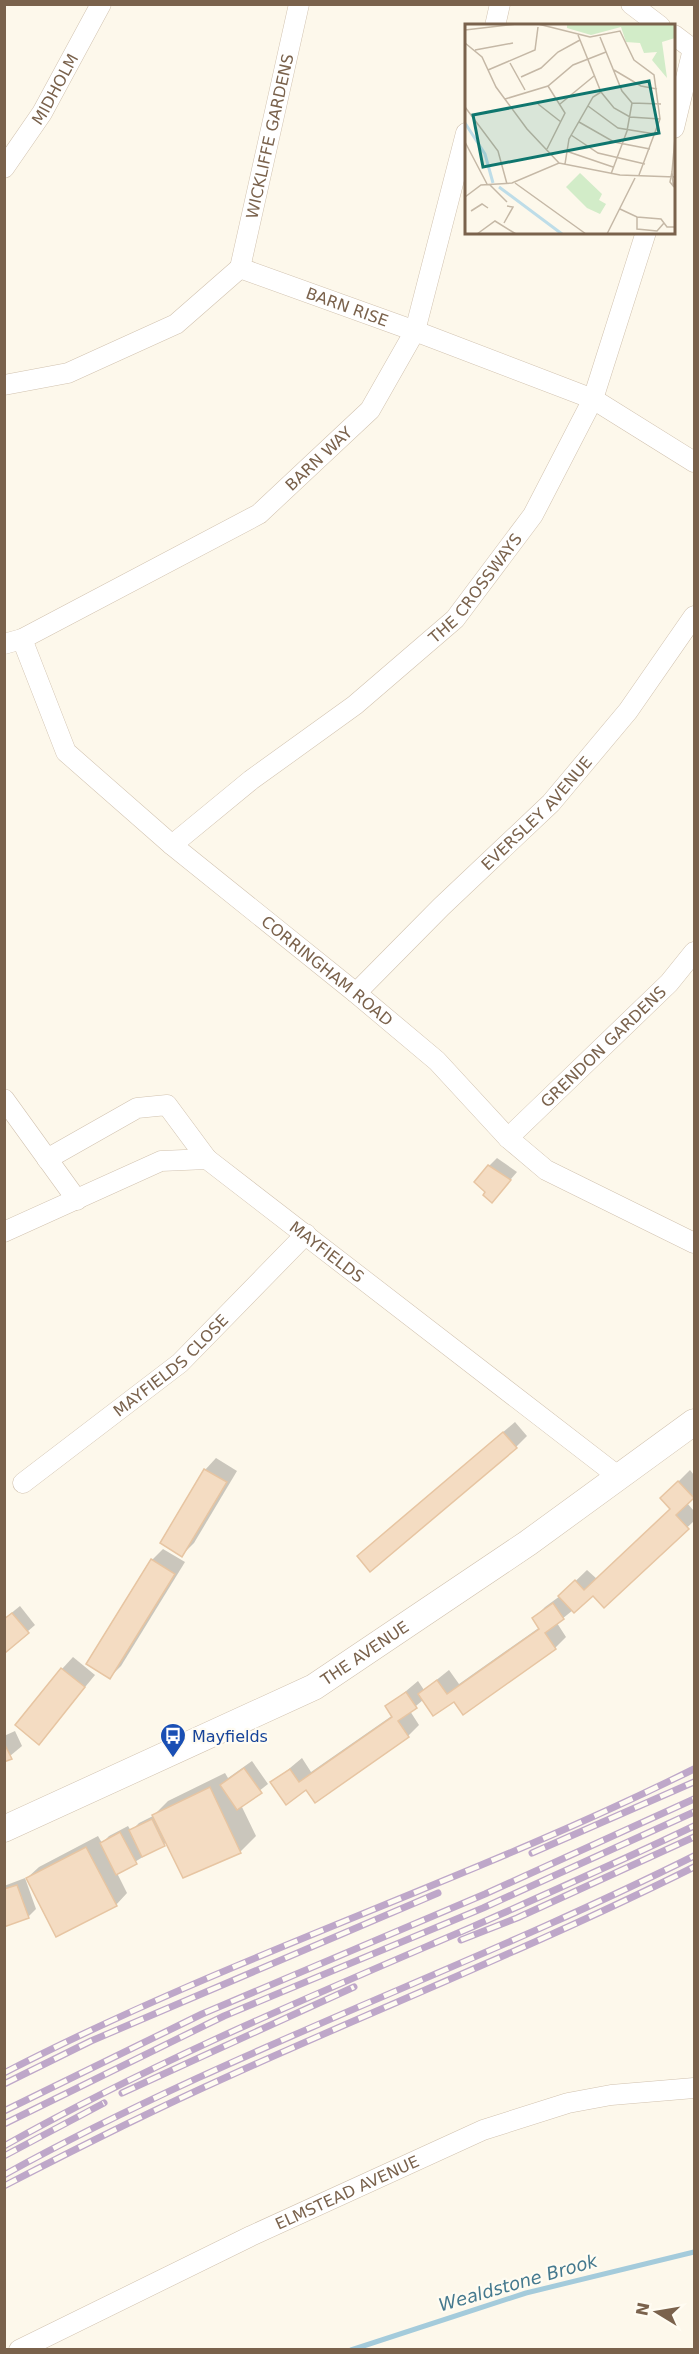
<svg xmlns="http://www.w3.org/2000/svg" width="699" height="2354" font-family="'DejaVu Sans',sans-serif">
	<style>
		.shadow { fill: #0003 }
		.lines { fill: none; stroke-linecap: round; stroke-linejoin: round }
		.stream { stroke: #a4cbdb; stroke-width: 5 }
		.building { fill: #f4dcc2; stroke: #e7c5a2; stroke-width: 1.5 }
		.minor-casing { stroke: #d1c2af; stroke-width: 21 }
		.tertiary-casing { stroke: #d1c2af; stroke-width: 27 }
		.minor { stroke: #fff; stroke-width: 20 }
		.tertiary { stroke: #fff; stroke-width: 26 }
		.rail-casing { stroke: #bea7c9; stroke-width: 7 }
		.rail { stroke: #fffcf2; stroke-width: 4.5; stroke-dasharray: 14; stroke-linecap: butt }
		.labels { text-anchor: middle; stroke-width: 4.5; stroke-linejoin: round; paint-order: stroke }
		.street-label { font-size: 16px; fill: #7a624c; stroke: #fffcf2 }
		.transit-label { font-size: 16px; fill: #164399; stroke: #fffcf2; text-anchor: start }
		.water-label { font-size: 18px; font-style: italic; fill: #45798e; stroke: #fffcf2 }
		.inset-river { fill: none; stroke: #bedde8; stroke-width: 3 }
		.inset-road { fill: none; stroke: #c5b8a6; stroke-width: 1.5 }
		.view { fill: #0f766e; fill-opacity: 0.15; stroke: #0f766e; stroke-width: 3 }
		.inset-edge { fill: none; stroke: #7a624c; stroke-width: 3 }
	</style>
	<rect width="100%" height="100%" fill="#fdf8eb"/>
	<g class="shadow">
		<path d="M 497,1158 L 517,1172 L 492,1201 L 489,1166 Z"/>
		<path d="M 515,1422 L 527,1436 L 516,1447 L 370,1545 Z"/>
		<path d="M 216,1458 L 237,1471 L 194,1543 L 182,1555 L 205,1470 Z"/>
		<path d="M 690,1470 L 694,1475 L 694,1496 L 687,1503 L 694,1511 L 694,1521 L 604,1606 L 593,1594 L 557,1623 L 566,1637 L 555,1648 L 454,1700 L 423,1700 L 410,1711 L 419,1725 L 408,1736 L 307,1788 L 272,1783 L 302,1758 L 311,1772 L 393,1715 L 387,1707 L 418,1681 L 424,1690 L 449,1670 L 459,1684 L 540,1627 L 534,1618 L 545,1607 L 560,1596 L 587,1570 L 597,1579 L 672,1508 L 662,1498 Z"/>
		<path d="M 163,1549 L 185,1562 L 121,1666 L 110,1677 L 152,1560 Z"/>
		<path d="M 20,1606 L 35,1625 L 5,1651 L 4,1619 Z"/>
		<path d="M 73,1657 L 95,1675 L 39,1743 L 62,1669 Z"/>
		<path d="M 15,1731 L 22,1746 L 4,1761 L 4,1736 Z"/>
		<path d="M 252,1761 L 268,1784 L 241,1805 L 256,1836 L 241,1851 L 184,1876 L 167,1842 L 117,1873 L 127,1893 L 116,1905 L 27,1878 L 39,1867 L 98,1836 L 102,1843 L 109,1836 L 128,1826 L 131,1831 L 139,1823 L 153,1816 L 168,1801 L 225,1773 L 228,1778 Z"/>
		<path d="M 25,1878 L 36,1909 L 28,1917 L 5,1925 L 4,1886 Z"/>
	</g>
	<g class="lines">
		<path class="stream" d="M 351,2350 L 526,2293 L 694,2252"/>
	</g>
	<g class="building">
		<path d="M 488,1165 L 511,1180 L 492,1203 L 483,1195 L 485,1192 L 474,1182 Z"/>
		<path d="M 503,1432 L 517,1448 L 370,1572 L 357,1556 Z"/>
		<path d="M 204,1469 L 227,1482 L 182,1557 L 160,1543 Z"/>
		<path d="M 678,1481 L 694,1498 L 676,1515 L 689,1529 L 604,1608 L 593,1596 L 574,1613 L 558,1596 L 575,1580 L 584,1590 L 670,1509 L 660,1498 Z"/>
		<path d="M 151,1559 L 175,1574 L 110,1679 L 86,1664 Z"/>
		<path d="M 553,1603 L 564,1619 L 545,1633 L 556,1649 L 463,1715 L 454,1702 L 433,1716 L 418,1694 L 437,1680 L 447,1694 L 539,1629 L 532,1618 Z"/>
		<path d="M 12,1613 L 29,1633 L 5,1653 L 4,1619 Z"/>
		<path d="M 61,1668 L 85,1687 L 39,1745 L 15,1725 Z"/>
		<path d="M 406,1692 L 417,1708 L 398,1721 L 409,1737 L 315,1803 L 306,1790 L 286,1805 L 270,1782 L 290,1769 L 299,1782 L 392,1717 L 385,1706 Z"/>
		<path d="M 4,1743 L 12,1759 L 4,1762 Z"/>
		<path d="M 244,1768 L 262,1793 L 237,1810 L 220,1785 Z"/>
		<path d="M 210,1787 L 241,1853 L 183,1878 L 152,1815 Z"/>
		<path d="M 152,1819 L 165,1846 L 142,1857 L 129,1830 Z"/>
		<path d="M 120,1832 L 137,1864 L 116,1875 L 100,1843 Z"/>
		<path d="M 86,1847 L 117,1906 L 56,1937 L 26,1878 Z"/>
		<path d="M 17,1885 L 29,1918 L 4,1927 L 4,1889 Z"/>
	</g>
	<g class="lines">
		<defs>
			<g id="minor">
				<path d="M 631,4 L 660,26"/>
				<path d="M 495,26 L 500,4"/>
				<path d="M 674,35 L 694,50"/>
				<path d="M 674,128 L 693,49"/>
				<path id="s1" d="M 4,168 L 42,113 L 101,4"/>
				<path id="s2" d="M 240,268 L 415,331 L 593,399 L 694,462"/>
				<path id="s3" d="M 240,268 L 299,4"/>
				<path d="M 4,385 L 68,373 L 176,324 L 240,268"/>
				<path id="s4" d="M 22,639 L 66,752 L 172,845 L 356,993 L 437,1061 L 508,1138 L 546,1170 L 694,1243"/>
				<path id="s5" d="M 4,644 L 22,639 L 259,514 L 370,410 L 415,331 L 466,133"/>
				<path id="s6" d="M 172,845 L 251,780 L 355,705 L 455,619 L 533,515 L 593,399 L 646,232"/>
				<path id="s7" d="M 356,993 L 441,907 L 551,803 L 628,711 L 694,616"/>
				<path d="M 4,1099 L 77,1200"/>
				<path id="s8" d="M 508,1138 L 669,983 L 694,952"/>
				<path d="M 47,1159 L 137,1108 L 167,1105 L 207,1159"/>
				<path id="s9" d="M 4,1232 L 161,1161 L 207,1159 L 619,1477"/>
				<path id="s10" d="M 23,1483 L 180,1363 L 306,1234"/>
				<path id="s11" d="M 19,2350 L 251,2236 L 483,2130 L 568,2103 L 611,2095 L 694,2088"/>
			</g>
			<g id="tertiary">
				<path id="s12" d="M 4,1829 L 314,1687 L 528,1543 L 694,1422"/>
			</g>
		</defs>
		<use href="#minor" class="minor-casing"/>
		<use href="#tertiary" class="tertiary-casing"/>
		<use href="#minor" class="minor"/>
		<use href="#tertiary" class="tertiary"/>
		<defs>
			<g id="rail">
				<path d="M 532,1853 L 694,1782"/>
				<path d="M 461,1940 L 517,1918 L 694,1837"/>
				<path d="M 4,2073 C 228,1957 469,1881 694,1769"/>
				<path d="M 4,2084 L 91,2041 L 438,1893"/>
				<path d="M 122,2093 L 354,1987"/>
				<path d="M 4,2111 L 202,2014 L 485,1894 L 694,1799"/>
				<path d="M 4,2124 L 224,2016 L 483,1908 L 694,1812"/>
				<path d="M 4,2146 C 155,2061 314,1995 472,1927 C 546,1894 621,1861 694,1826"/>
				<path d="M 4,2156 L 104,2103"/>
				<path d="M 4,2175 C 226,2052 468,1969 694,1856"/>
				<path d="M 4,2186 C 79,2147 153,2110 229,2076 C 384,2006 542,1943 694,1867"/>
			</g>
		</defs>
		<use href="#rail" class="rail-casing"/>
		<use href="#rail" class="rail"/>
	</g>
	<defs>
		<symbol id="bus-pin" viewBox="-11 -11 22 30"><path d="M0 17L-7.5 6A9.5 9.5 0 1 1 7.5 6Z" fill="#1a4fb4" stroke="#fffcf2"/><path d="M-5-6H5V4H4V6H2V4H-2V6H-4V4H-5ZM-3.5-4V0h7V-4ZM-3.5 1.2v1.5H-2V1.2ZM2 1.2v1.5H3.5V1.2Z" fill="#fff"/></symbol>
	</defs>
	<g fill-rule="evenodd">
		<use href="#bus-pin" x="158" y="1721" width="30" height="40"/>
	</g>
	<g class="labels">
		<g class="street-label">
			<text dy="6" stroke="none"><textPath href="#s1" startOffset="94">MIDHOLM</textPath></text>
			<text dy="6" stroke="none"><textPath href="#s3" startOffset="135">WICKLIFFE GARDENS</textPath></text>
			<text dy="6" stroke="none"><textPath href="#s2" startOffset="114">BARN RISE</textPath></text>
			<text dy="6" stroke="none"><textPath href="#s5" startOffset="368">BARN WAY</textPath></text>
			<text dy="6" stroke="none"><textPath href="#s6" startOffset="399">THE CROSSWAYS</textPath></text>
			<text dy="6" stroke="none"><textPath href="#s7" startOffset="255">EVERSLEY AVENUE</textPath></text>
			<text dy="6" stroke="none"><textPath href="#s4" startOffset="462">CORRINGHAM ROAD</textPath></text>
			<text dy="6" stroke="none"><textPath href="#s8" startOffset="132">GRENDON GARDENS</textPath></text>
			<text dy="6" stroke="none"><textPath href="#s9" startOffset="370">MAYFIELDS</textPath></text>
			<text dy="6" stroke="none"><textPath href="#s10" startOffset="189">MAYFIELDS CLOSE</textPath></text>
			<text dy="6" stroke="none"><textPath href="#s12" startOffset="402">THE AVENUE</textPath></text>
			<text dy="6" stroke="none"><textPath href="#s11" startOffset="364">ELMSTEAD AVENUE</textPath></text>
		</g>
		<g class="transit-label">
			<text x="192" y="1742">Mayfields</text>
		</g>
		<g class="water-label">
			<text transform="translate(518 2283) rotate(-16)" y="6">Wealdstone Brook</text>
		</g>
	</g>
	<g transform="translate(465 24)">
		<rect width="210" height="210" fill="#fdf8eb"/>
		<path d="M 102,0 L 210,0 L 210,14 L 197,18 L 202,54 L 187,36 L 192,28 L 179,29 L 175,19 L 161,18 L 156,3 L 126,11 L 102,4 ZM 115,149 L 137,170 L 134,176 L 141,180 L 135,190 L 122,184 L 101,163 Z" fill="#d2ecc8"/>
		<path class="inset-river" d="M 0,99 L 20,130 L 28,159M 34,163 L 97,210"/>
		<path class="inset-road" d="M 73,0 L 125,13 L 155,7 L 169,36 L 189,51 L 195,95 L 174,151M 0,6 L 52,0M 113,11 L 136,68 L 149,84 L 165,93 L 195,95M 135,13 L 157,67 L 167,79M 0,19 L 17,33 L 31,63 L 62,105 L 94,139M 10,26 L 48,19M 45,39 L 60,66M 23,46 L 70,26 L 73,3M 149,46 L 176,62 L 192,65M 56,53 L 76,44 L 93,28 L 115,16M 40,75 L 83,62 L 108,41 L 141,28M 167,79 L 196,80M 73,80 L 96,98M 95,80 L 129,52M 123,82 L 153,104 L 190,110M 0,83 L 33,127 L 42,160M 114,98 L 149,118 L 185,125M 106,111 L 133,129 L 180,140M 0,118 L 22,160M 82,125 L 100,89 L 83,62M 101,127 L 148,143M 100,140 L 104,115 L 128,73 L 136,68M 207,148 L 210,114M 207,148 L 208,159 L 209,163 L 205,158 ZM 146,150 L 162,107 L 167,79M 50,159 L 121,210M 24,160 L 42,178M 0,173 L 16,161 L 47,159 L 94,139 L 155,151 L 210,153M 155,185 L 172,193 L 196,195 L 202,203 L 210,203M 6,187 L 17,180 L 23,184M 172,193 L 172,205 L 192,207 L 199,199M 39,199 L 48,183 L 42,182M 12,210 L 30,197 L 51,210M 142,210 L 170,154"/>
		<path class="view" d="M 184,57 L 194,109 L 18,143 L 8,91 Z"/>
		<rect width="210" height="210" class="inset-edge"/>
	</g>
	<rect width="699" height="2354" fill="none" stroke="#7a624c" stroke-width="12"/>
	<g transform="translate(657 2312) rotate(281)" stroke="#fffcf2" stroke-width="4.5" paint-order="stroke">
	<path d="M0-4.5L10 22L0 15L-10 22Z" fill="#7a624c"/>
	<text y="-9" font-size="16" font-weight="bold" text-anchor="middle" fill="#7a624c">N</text>
	</g>
</svg>
